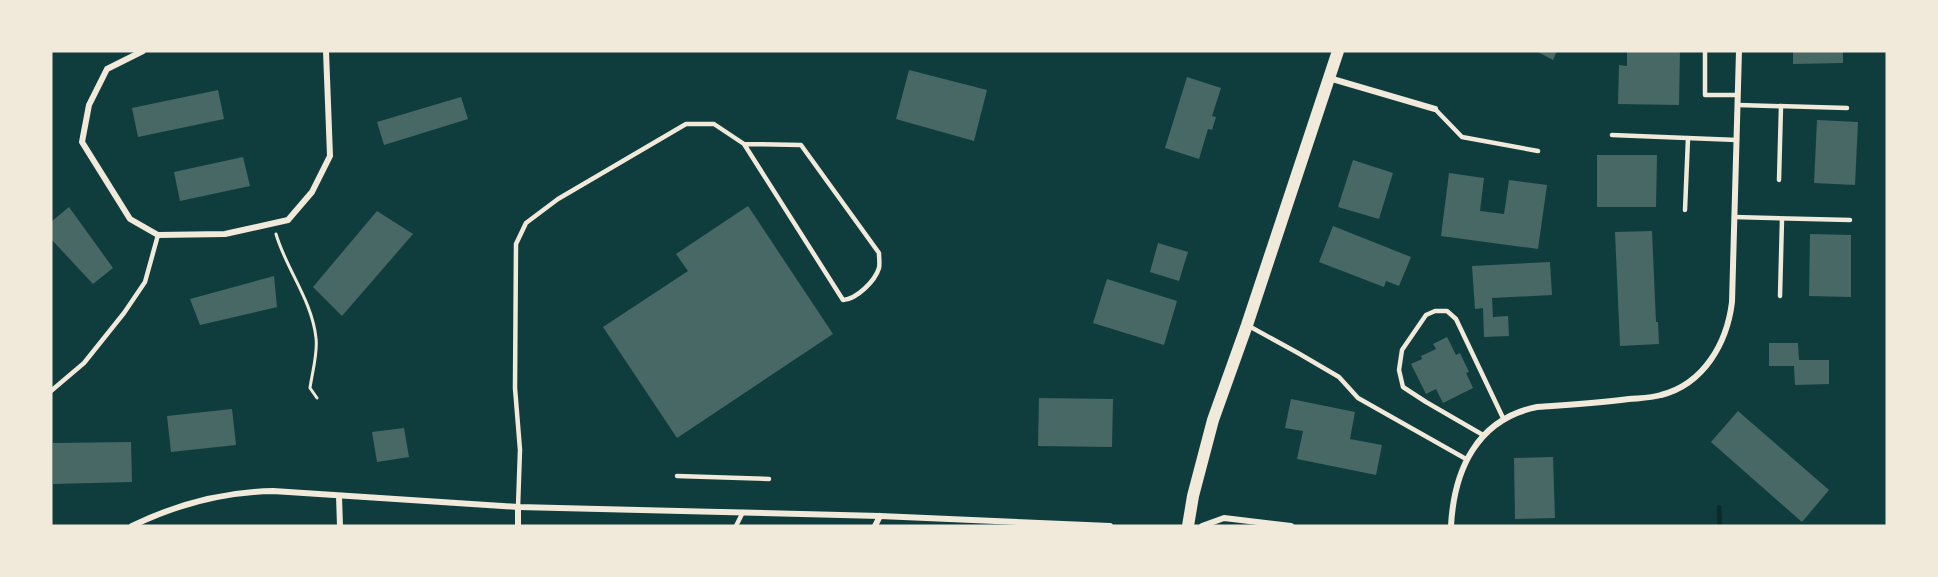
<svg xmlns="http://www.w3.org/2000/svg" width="1938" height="577" font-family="Commissioner,sans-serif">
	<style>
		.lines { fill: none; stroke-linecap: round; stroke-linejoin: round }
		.stream { stroke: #0a2a2b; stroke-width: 4.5 }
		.building { fill: #486865 }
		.path { stroke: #f1e9da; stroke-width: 3 }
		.service { stroke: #f1e9da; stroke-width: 4.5 }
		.minor { stroke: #f1e9da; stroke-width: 6 }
		.secondary { stroke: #f1e9da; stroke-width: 12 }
	</style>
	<rect width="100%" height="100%" fill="#0f3d3e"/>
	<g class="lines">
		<path class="stream" d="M 1719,507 L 1720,526"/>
	</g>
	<g class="building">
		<path d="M 1536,51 L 1557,51 L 1553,60 Z"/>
		<path d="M 1627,51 L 1680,51 L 1679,105 L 1618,104 L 1619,65 L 1627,66 Z"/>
		<path d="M 1793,51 L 1843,51 L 1843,63 L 1793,64 Z"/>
		<path d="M 909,70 L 987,90 L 974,141 L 896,119 Z"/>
		<path d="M 1187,77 L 1221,88 L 1212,116 L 1216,117 L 1212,130 L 1208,129 L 1199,159 L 1165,148 Z"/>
		<path d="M 218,90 L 224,119 L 138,137 L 132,108 Z"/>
		<path d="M 461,97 L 468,119 L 384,145 L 377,122 Z"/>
		<path d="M 1817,120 L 1858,122 L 1855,185 L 1814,183 Z"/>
		<path d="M 1597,155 L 1657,155 L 1656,207 L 1597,207 Z"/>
		<path d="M 243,157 L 250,186 L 180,201 L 174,172 Z"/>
		<path d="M 1353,160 L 1393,173 L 1379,219 L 1338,207 Z"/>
		<path d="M 1449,173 L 1484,178 L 1480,211 L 1504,214 L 1509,180 L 1547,185 L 1538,249 L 1441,236 Z"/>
		<path d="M 748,206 L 833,334 L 677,438 L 603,327 L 688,271 L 676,254 Z"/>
		<path d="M 69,207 L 113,268 L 93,284 L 51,239 L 51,222 Z"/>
		<path d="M 377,211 L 413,234 L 342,316 L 313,287 Z"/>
		<path d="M 1333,226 L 1411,257 L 1399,286 L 1386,281 L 1384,287 L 1319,262 Z"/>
		<path d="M 1652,231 L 1656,322 L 1658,322 L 1659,344 L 1620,346 L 1615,232 Z"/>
		<path d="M 1810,234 L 1851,235 L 1851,297 L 1809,296 Z"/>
		<path d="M 1158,243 L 1188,252 L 1179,281 L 1150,272 Z"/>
		<path d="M 1550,262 L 1552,295 L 1492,298 L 1493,317 L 1508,316 L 1509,336 L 1484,337 L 1483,308 L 1475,309 L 1472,266 Z"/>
		<path d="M 274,276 L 277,307 L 200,325 L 190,299 Z"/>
		<path d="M 1107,279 L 1177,301 L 1164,345 L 1093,323 Z"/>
		<path d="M 1447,337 L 1456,355 L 1460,353 L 1469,372 L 1466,373 L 1473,388 L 1443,403 L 1436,389 L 1426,394 L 1411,364 L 1422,359 L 1421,356 L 1436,349 L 1433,344 Z"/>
		<path d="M 1769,343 L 1798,343 L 1799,360 L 1829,360 L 1829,384 L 1795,385 L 1794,366 L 1769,366 Z"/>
		<path d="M 1039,398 L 1113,399 L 1112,447 L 1038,446 Z"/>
		<path d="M 1291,399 L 1355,412 L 1350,439 L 1382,445 L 1376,475 L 1297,459 L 1303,431 L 1285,428 Z"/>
		<path d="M 232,409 L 236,445 L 171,452 L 167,416 Z"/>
		<path d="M 1738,411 L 1829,490 L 1802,522 L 1711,442 Z"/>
		<path d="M 404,428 L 409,457 L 377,462 L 372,432 Z"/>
		<path d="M 131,442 L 132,482 L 53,484 L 53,443 Z"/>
		<path d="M 1553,457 L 1555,518 L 1515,519 L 1514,458 Z"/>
	</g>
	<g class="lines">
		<path class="path" d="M 276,234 C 286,269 312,300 316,338 C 318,353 312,373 310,388 L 317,398"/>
		<g class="service">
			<path d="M 1705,51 L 1705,95 L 1738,95"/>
			<path d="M 1738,105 L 1847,108"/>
			<path d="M 1435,109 L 1462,137 L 1538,151"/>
			<path d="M 1612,135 L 1737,140"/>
			<path d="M 1779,180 L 1781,106"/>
			<path d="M 1685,210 L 1688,138"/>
			<path d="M 1734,217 L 1850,220"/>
			<path d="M 1780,296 L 1782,219"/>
			<path d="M 1247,325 L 1298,353 L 1339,377 L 1358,398 L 1466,459"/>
			<path d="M 51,391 L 84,363 L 124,313 L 145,282 L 158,235"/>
			<path d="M 1483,435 L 1426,402 L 1403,387 L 1399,370 L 1402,350 L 1426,315 L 1435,311 L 1447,311 L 1456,319 L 1504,420"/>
			<path d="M 677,476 L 769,479"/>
			<path d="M 518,507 L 520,450 L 515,388 L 516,244 L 526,223 L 558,199 L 686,124 L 714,124 L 744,144 L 801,145 L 879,253 C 879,258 880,264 879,268 C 875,281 857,299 843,300 L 744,144"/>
			<path d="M 736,526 L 743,512"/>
		</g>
		<g class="minor">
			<path d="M 143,51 L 107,69 L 89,105 L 82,142 L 130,219 L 158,235 L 225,234 L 288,220 L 312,192 L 330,156 L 326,51"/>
			<path d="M 1329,78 L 1435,109"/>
			<path d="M 339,496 L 340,526"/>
			<path d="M 132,526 C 177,504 223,492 273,491 L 518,507 L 880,516 L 1110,526"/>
			<path d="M 518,526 L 518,507"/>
			<path d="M 875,526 L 880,516"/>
			<path d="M 1202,526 L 1224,518 L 1291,526"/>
			<path d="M 1451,526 C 1454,470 1477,419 1537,407 C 1568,405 1599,403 1629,399 C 1640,398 1651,398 1661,395 C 1704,384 1727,343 1732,302 L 1739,51"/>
		</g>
		<path class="secondary" d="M 1188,526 L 1193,496 L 1213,420 L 1247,325 L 1338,51"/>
	</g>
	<rect width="1938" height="577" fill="none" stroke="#f1e9da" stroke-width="105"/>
</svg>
